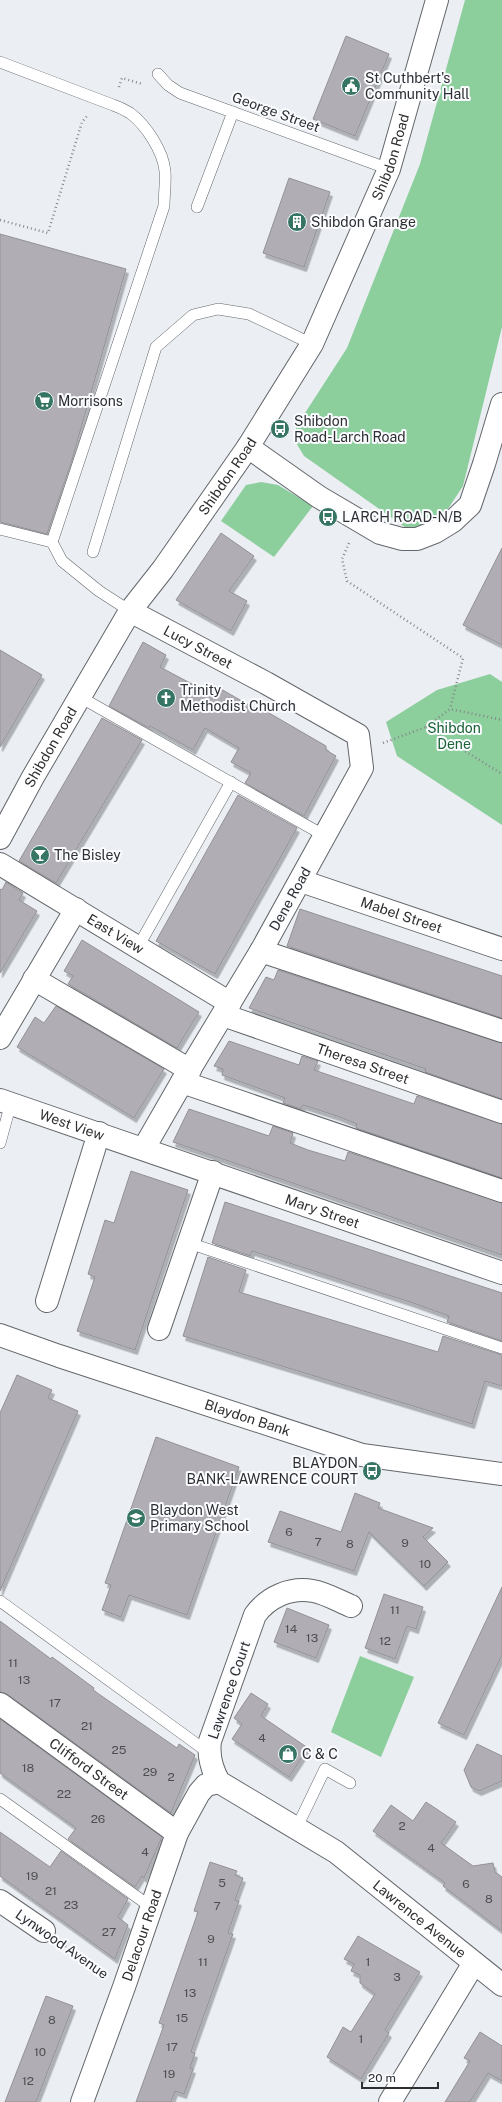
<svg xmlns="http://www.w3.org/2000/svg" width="502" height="2102" font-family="'Public Sans',sans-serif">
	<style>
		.green { fill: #8dce9d }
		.building { fill: #b0aeb4; stroke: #939196; filter: url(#shadow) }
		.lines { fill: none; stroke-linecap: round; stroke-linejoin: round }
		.service-casing { stroke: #63666a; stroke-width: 12 }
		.minor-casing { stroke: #63666a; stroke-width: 24 }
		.tertiary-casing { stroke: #63666a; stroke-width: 24 }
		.path { stroke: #85878b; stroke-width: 2.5; stroke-dasharray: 1 3; stroke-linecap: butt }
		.service { stroke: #fff; stroke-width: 11 }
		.minor { stroke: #fff; stroke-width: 22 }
		.tertiary { stroke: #fff; stroke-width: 22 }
		.labels { text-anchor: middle; stroke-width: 4; stroke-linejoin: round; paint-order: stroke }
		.number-label { font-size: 12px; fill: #4e4e51 }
		.poi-label { font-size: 14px; fill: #2d2e30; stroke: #fafcff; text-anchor: start }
		.street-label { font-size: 14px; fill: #2d2e30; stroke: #fafcff }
		.park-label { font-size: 14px; fill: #1a6133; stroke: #fafcff }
	</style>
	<defs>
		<filter id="shadow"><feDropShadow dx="2.5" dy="4.5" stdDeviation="0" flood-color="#0004"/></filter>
	</defs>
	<rect width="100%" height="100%" fill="#ebeff4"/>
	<g class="green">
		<path d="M 465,0 L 502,0 L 502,327 L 463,486 L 440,521 L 412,532 L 304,456 L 295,441 L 296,427 L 347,348 L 420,164 Z"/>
		<path d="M 261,482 L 278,485 L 313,506 L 274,557 L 221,521 L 246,485 Z"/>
		<path d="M 490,674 L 502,682 L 502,825 L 397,756 L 386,722 L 437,690 Z"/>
		<path d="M 360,1656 L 414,1677 L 381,1757 L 331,1732 Z"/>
	</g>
	<g class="building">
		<path d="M 346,36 L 389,54 L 355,136 L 313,119 Z"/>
		<path d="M 289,178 L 330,192 L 304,267 L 263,253 Z"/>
		<path d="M 0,234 L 126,269 L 72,460 L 47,534 L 0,522 Z"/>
		<path d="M 221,533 L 254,556 L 229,591 L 247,601 L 231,631 L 176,600 Z"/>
		<path d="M 502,548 L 502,645 L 463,625 Z"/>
		<path d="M 143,642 L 166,655 L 160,667 L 209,693 L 214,685 L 254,708 L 257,706 L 326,746 L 326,750 L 336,756 L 304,816 L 245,783 L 251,773 L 231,762 L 239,748 L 205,728 L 193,750 L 150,726 L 149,728 L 109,706 Z"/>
		<path d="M 0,650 L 42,675 L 0,747 Z"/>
		<path d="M 102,718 L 142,740 L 56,883 L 19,861 Z"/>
		<path d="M 238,795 L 297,828 L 215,974 L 156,941 Z"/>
		<path d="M 6,882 L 23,893 L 19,900 L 37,911 L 0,973 L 0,889 L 2,890 Z"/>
		<path d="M 300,909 L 502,976 L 502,1018 L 287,946 Z"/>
		<path d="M 82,940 L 199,1012 L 177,1048 L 68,984 L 73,976 L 64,971 Z"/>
		<path d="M 278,970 L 502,1043 L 502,1099 L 425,1072 L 426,1069 L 249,1008 L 266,977 L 274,980 Z"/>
		<path d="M 56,1006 L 164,1069 L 134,1118 L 17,1047 L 35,1017 L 44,1023 Z"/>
		<path d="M 229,1041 L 299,1065 L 302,1056 L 318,1061 L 314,1070 L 414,1104 L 417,1096 L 502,1124 L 502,1178 L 356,1128 L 357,1124 L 337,1116 L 303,1105 L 301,1109 L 283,1103 L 285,1098 L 222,1075 L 223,1069 L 214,1066 Z"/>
		<path d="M 189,1109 L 269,1136 L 273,1126 L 293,1133 L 290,1143 L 308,1150 L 345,1161 L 348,1152 L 502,1203 L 502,1255 L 173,1142 Z"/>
		<path d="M 131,1171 L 188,1190 L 135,1350 L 77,1331 L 95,1277 L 88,1274 L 105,1220 L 114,1223 Z"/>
		<path d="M 225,1202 L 502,1293 L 502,1341 L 447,1322 L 449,1316 L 413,1303 L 252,1251 L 250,1256 L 212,1243 Z"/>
		<path d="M 208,1257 L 246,1270 L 239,1292 L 438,1352 L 443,1336 L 502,1355 L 502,1386 L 485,1381 L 472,1424 L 183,1336 Z"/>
		<path d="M 17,1375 L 52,1390 L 48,1398 L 78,1411 L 0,1591 L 0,1413 Z"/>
		<path d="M 156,1437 L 239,1467 L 187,1615 L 129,1595 L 121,1617 L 102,1610 L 111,1585 L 105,1583 Z"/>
		<path d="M 355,1493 L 380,1503 L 378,1508 L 433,1528 L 423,1537 L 448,1562 L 424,1586 L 369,1532 L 354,1571 L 268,1542 L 280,1511 L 341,1532 Z"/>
		<path d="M 502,1587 L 502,1655 L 464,1735 L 438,1723 Z"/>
		<path d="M 384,1594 L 423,1607 L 416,1629 L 407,1626 L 395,1659 L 365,1648 Z"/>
		<path d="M 287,1608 L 329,1625 L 316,1658 L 274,1642 Z"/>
		<path d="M 0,1621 L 51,1659 L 52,1657 L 94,1688 L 93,1690 L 132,1717 L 177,1748 L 179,1744 L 195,1755 L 171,1813 L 7,1694 L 0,1692 Z"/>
		<path d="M 251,1693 L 268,1704 L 261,1716 L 308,1748 L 289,1777 L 232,1739 L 242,1724 L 234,1718 Z"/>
		<path d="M 0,1719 L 162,1837 L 144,1878 L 142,1876 L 135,1887 L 68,1839 L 76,1828 L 0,1773 Z"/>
		<path d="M 477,1744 L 502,1756 L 502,1781 L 479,1791 L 471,1787 L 464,1770 Z"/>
		<path d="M 426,1802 L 456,1822 L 441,1843 L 473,1866 L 493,1863 L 495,1872 L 502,1877 L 502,1931 L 443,1886 L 445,1883 L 373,1831 L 391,1805 L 413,1821 Z"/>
		<path d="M 0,1832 L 50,1867 L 61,1851 L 128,1899 L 118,1917 L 128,1925 L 115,1959 L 0,1876 Z"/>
		<path d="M 210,1862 L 237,1871 L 235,1875 L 243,1878 L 235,1900 L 239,1901 L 228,1933 L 233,1934 L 191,2052 L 195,2053 L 190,2068 L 193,2069 L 184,2094 L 175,2091 L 171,2102 L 136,2102 L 164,2025 L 159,2023 L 198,1912 L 194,1911 Z"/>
		<path d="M 358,1936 L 420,1972 L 385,2030 L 389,2033 L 361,2079 L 327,2057 L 343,2027 L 351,2032 L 375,1994 L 360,1983 L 360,1975 L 351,1971 L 354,1964 L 344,1959 Z"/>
		<path d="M 46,1996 L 73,2006 L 46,2076 L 36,2102 L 5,2102 Z"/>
		<path d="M 480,2032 L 502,2046 L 502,2081 L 488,2073 L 470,2102 L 445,2102 L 470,2061 L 464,2058 Z"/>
	</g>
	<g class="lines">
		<defs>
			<g id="service">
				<path d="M 0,62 L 113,105 C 119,107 125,110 130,113 C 146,125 163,151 165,171 C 166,183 164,195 164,206 L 52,542"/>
				<path d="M 158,74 L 168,85 L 180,93 L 389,169"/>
				<path d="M 197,207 L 233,112"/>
				<path d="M 0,529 L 52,542 L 62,561 L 99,591 L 130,611"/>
				<path d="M 93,552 L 156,347 L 193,315 L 218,309 L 249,314 L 312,344"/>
				<path d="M 80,697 L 325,836"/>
				<path d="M 138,947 L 231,782"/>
				<path d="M 0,1143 L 11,1103"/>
				<path d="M 189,1243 L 502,1348"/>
				<path d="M 0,1601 L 209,1753"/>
				<path d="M 0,1799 L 151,1907"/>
				<path d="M 297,1827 L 325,1769 L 350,1783"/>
			</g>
			<g id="minor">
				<path d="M 248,447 L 319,497 L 380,533 L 402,539 L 417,539 L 435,532 L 453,521 L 470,505 L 484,464 L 502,404"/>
				<path id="s1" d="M 130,611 L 266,683 L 358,735 L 362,768 L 261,951 L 182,1082 L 144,1148"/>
				<path id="s2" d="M 0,864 L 230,1003"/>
				<path id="s3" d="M 301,881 L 502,949"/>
				<path d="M 261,951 L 502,1031"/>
				<path d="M 34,979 L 190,1070"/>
				<path id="s4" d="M 223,1015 L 502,1112"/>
				<path d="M 0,1038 L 76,909"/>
				<path d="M 182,1082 L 502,1191"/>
				<path id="s5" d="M 0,1100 L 502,1273"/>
				<path d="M 47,1301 L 99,1133"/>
				<path d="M 159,1329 L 213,1172"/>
				<path id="s6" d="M 351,1606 C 339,1601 325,1593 313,1591 C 290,1587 268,1597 255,1615 L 210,1741 C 208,1756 211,1768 219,1782 L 336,1852 L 502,1985"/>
				<path id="s7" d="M 0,1704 L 177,1833"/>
				<path d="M 0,1901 L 44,1931"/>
				<path id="s8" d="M 82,2102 L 124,1987 L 177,1833 L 199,1793 L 206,1785 L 219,1782"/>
				<path d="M 390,2102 L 474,1963"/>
			</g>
			<g id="tertiary">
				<path id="s9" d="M 0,838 L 33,777 L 130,611 L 163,569 L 248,447 L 312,344 L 389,169 L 437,0"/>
				<path id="s10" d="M 0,1335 L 59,1356 L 362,1455 L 502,1474"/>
			</g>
		</defs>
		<use href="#service" class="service-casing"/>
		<use href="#minor" class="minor-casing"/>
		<use href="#tertiary" class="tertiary-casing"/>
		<g class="path">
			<path d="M 119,87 L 122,78 L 142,84"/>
			<path d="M 0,220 L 48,233 L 82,122 L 88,115"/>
			<path d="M 349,543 L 342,559 L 347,581 L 463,658 L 450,709"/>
			<path d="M 426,727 L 450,709 L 502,720"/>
			<path d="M 383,743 L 426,727 L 502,774"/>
			<path d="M 62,1944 L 104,1973"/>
		</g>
		<use href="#service" class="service"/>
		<use href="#minor" class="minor"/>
		<use href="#tertiary" class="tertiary"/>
	</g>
	<defs>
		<symbol id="civic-disc" viewBox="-11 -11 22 22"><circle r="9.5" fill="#367563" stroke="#fafcff"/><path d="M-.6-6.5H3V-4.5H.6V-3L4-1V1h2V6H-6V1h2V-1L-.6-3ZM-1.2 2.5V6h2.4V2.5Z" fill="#fff"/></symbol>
		<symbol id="building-disc" viewBox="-11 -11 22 22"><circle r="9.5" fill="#367563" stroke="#fafcff"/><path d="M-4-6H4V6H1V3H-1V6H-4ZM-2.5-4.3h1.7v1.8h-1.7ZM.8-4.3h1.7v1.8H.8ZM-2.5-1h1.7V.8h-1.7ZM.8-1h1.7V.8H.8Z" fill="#fff"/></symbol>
		<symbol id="supermarket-disc" viewBox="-11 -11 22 22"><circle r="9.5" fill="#367563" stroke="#fafcff"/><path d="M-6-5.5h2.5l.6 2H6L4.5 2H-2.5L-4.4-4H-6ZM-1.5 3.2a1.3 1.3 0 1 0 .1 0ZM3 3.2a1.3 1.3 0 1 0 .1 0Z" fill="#fff"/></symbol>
		<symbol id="bus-disc" viewBox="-11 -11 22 22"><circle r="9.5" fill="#367563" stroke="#fafcff"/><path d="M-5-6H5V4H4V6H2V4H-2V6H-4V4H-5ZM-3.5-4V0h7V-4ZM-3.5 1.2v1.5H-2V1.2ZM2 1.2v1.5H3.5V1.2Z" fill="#fff"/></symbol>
		<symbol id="church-disc" viewBox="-11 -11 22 22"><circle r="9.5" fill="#367563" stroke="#fafcff"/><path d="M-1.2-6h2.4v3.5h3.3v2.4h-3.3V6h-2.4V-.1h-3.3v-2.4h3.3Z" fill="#fff"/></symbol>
		<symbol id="bar-disc" viewBox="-11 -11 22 22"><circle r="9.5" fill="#367563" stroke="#fafcff"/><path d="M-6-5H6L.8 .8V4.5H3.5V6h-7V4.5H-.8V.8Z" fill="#fff"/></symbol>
		<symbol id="school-disc" viewBox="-11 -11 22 22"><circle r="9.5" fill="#367563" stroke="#fafcff"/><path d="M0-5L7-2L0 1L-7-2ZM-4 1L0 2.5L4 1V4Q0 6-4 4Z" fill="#fff"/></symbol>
		<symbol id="shop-disc" viewBox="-11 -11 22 22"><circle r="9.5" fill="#367563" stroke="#fafcff"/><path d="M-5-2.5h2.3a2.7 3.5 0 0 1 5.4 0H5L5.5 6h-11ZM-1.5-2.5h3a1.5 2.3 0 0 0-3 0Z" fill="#fff"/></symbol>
	</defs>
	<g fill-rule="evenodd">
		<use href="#civic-disc" x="340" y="75" width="22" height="22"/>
		<use href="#building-disc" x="286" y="211" width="22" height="22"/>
		<use href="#supermarket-disc" x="33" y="390" width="22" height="22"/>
		<use href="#bus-disc" x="269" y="418" width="22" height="22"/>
		<use href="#bus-disc" x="317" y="506" width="22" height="22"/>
		<use href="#church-disc" x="155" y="687" width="22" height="22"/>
		<use href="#bar-disc" x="29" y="844" width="22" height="22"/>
		<use href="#bus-disc" x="361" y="1460" width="22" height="22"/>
		<use href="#school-disc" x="125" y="1507" width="22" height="22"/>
		<use href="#shop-disc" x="277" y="1743" width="22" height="22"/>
	</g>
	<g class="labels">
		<g class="number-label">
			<text x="289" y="1536">6</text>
			<text x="318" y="1546">7</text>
			<text x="405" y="1547">9</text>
			<text x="350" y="1548">8</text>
			<text x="425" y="1568">10</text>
			<text x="395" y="1614">11</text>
			<text x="291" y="1633">14</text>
			<text x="312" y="1642">13</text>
			<text x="385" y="1645">12</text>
			<text x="13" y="1667">11</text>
			<text x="24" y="1684">13</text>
			<text x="55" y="1707">17</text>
			<text x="87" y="1730">21</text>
			<text x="262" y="1742">4</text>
			<text x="119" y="1754">25</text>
			<text x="28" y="1772">18</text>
			<text x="150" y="1776">29</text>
			<text x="171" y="1781">2</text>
			<text x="64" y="1798">22</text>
			<text x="98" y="1823">26</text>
			<text x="402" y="1830">2</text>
			<text x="431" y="1852">4</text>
			<text x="145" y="1856">4</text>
			<text x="32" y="1880">19</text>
			<text x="222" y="1887">5</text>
			<text x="466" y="1888">6</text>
			<text x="51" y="1895">21</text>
			<text x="489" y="1903">8</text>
			<text x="71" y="1909">23</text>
			<text x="217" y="1910">7</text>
			<text x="109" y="1936">27</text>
			<text x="211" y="1943">9</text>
			<text x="203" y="1966">11</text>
			<text x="368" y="1966">1</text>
			<text x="397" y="1981">3</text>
			<text x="190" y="1997">13</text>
			<text x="182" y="2022">15</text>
			<text x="52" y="2024">8</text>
			<text x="361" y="2043">1</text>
			<text x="172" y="2051">17</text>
			<text x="40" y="2056">10</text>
			<text x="169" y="2078">19</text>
			<text x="28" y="2085">12</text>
		</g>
		<g class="poi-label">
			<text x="365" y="83">St Cuthbert's<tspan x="365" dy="16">Community Hall</tspan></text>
			<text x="311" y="227">Shibdon Grange</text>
			<text x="58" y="406">Morrisons</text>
			<text x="294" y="426">Shibdon<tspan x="294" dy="16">Road-Larch Road</tspan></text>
			<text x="342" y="522">LARCH ROAD-N/B</text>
			<text x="180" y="695">Trinity<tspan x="180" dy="16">Methodist Church</tspan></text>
			<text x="54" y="860">The Bisley</text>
			<text x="358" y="1468" text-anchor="end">BLAYDON<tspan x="358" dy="16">BANK-LAWRENCE COURT</tspan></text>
			<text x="150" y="1515">Blaydon West<tspan x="150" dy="16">Primary School</tspan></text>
			<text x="302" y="1759">C &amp; C</text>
		</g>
		<g class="street-label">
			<text transform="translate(276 112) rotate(20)" y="5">George Street</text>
			<text dy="5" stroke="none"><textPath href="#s9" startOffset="788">Shibdon Road</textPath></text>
			<text dy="5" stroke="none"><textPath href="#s9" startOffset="428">Shibdon Road</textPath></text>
			<text dy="5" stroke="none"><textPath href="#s1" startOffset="77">Lucy Street</textPath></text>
			<text dy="5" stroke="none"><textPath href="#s9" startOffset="104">Shibdon Road</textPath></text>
			<text transform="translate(290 899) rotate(-61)" y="5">Dene Road</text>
			<text dy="5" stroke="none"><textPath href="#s3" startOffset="106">Mabel Street</textPath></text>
			<text dy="5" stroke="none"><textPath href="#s2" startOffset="135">East View</textPath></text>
			<text dy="5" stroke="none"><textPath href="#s4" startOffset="148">Theresa Street</textPath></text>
			<text dy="5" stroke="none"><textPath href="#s5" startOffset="76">West View</textPath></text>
			<text dy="5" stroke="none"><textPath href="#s5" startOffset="341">Mary Street</textPath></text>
			<text dy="5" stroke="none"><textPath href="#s10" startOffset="261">Blaydon Bank</textPath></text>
			<text transform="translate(229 1690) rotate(-71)" y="5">Lawrence Court</text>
			<text dy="5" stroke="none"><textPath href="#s7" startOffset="110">Clifford Street</textPath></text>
			<text dy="5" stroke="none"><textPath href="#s6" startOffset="527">Lawrence Avenue</textPath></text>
			<text dy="5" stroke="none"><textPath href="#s8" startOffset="177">Delacour Road</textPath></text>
			<text transform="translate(62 1944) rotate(35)" y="5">Lynwood Avenue</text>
		</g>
		<g class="park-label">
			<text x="454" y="733">Shibdon<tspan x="454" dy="16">Dene</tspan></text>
		</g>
	</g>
	<path d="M362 2082v6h76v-6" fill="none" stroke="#2d2e30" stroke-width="2"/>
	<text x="368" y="2082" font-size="12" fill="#2d2e30" stroke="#fafcff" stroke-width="3" paint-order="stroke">20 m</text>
</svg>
